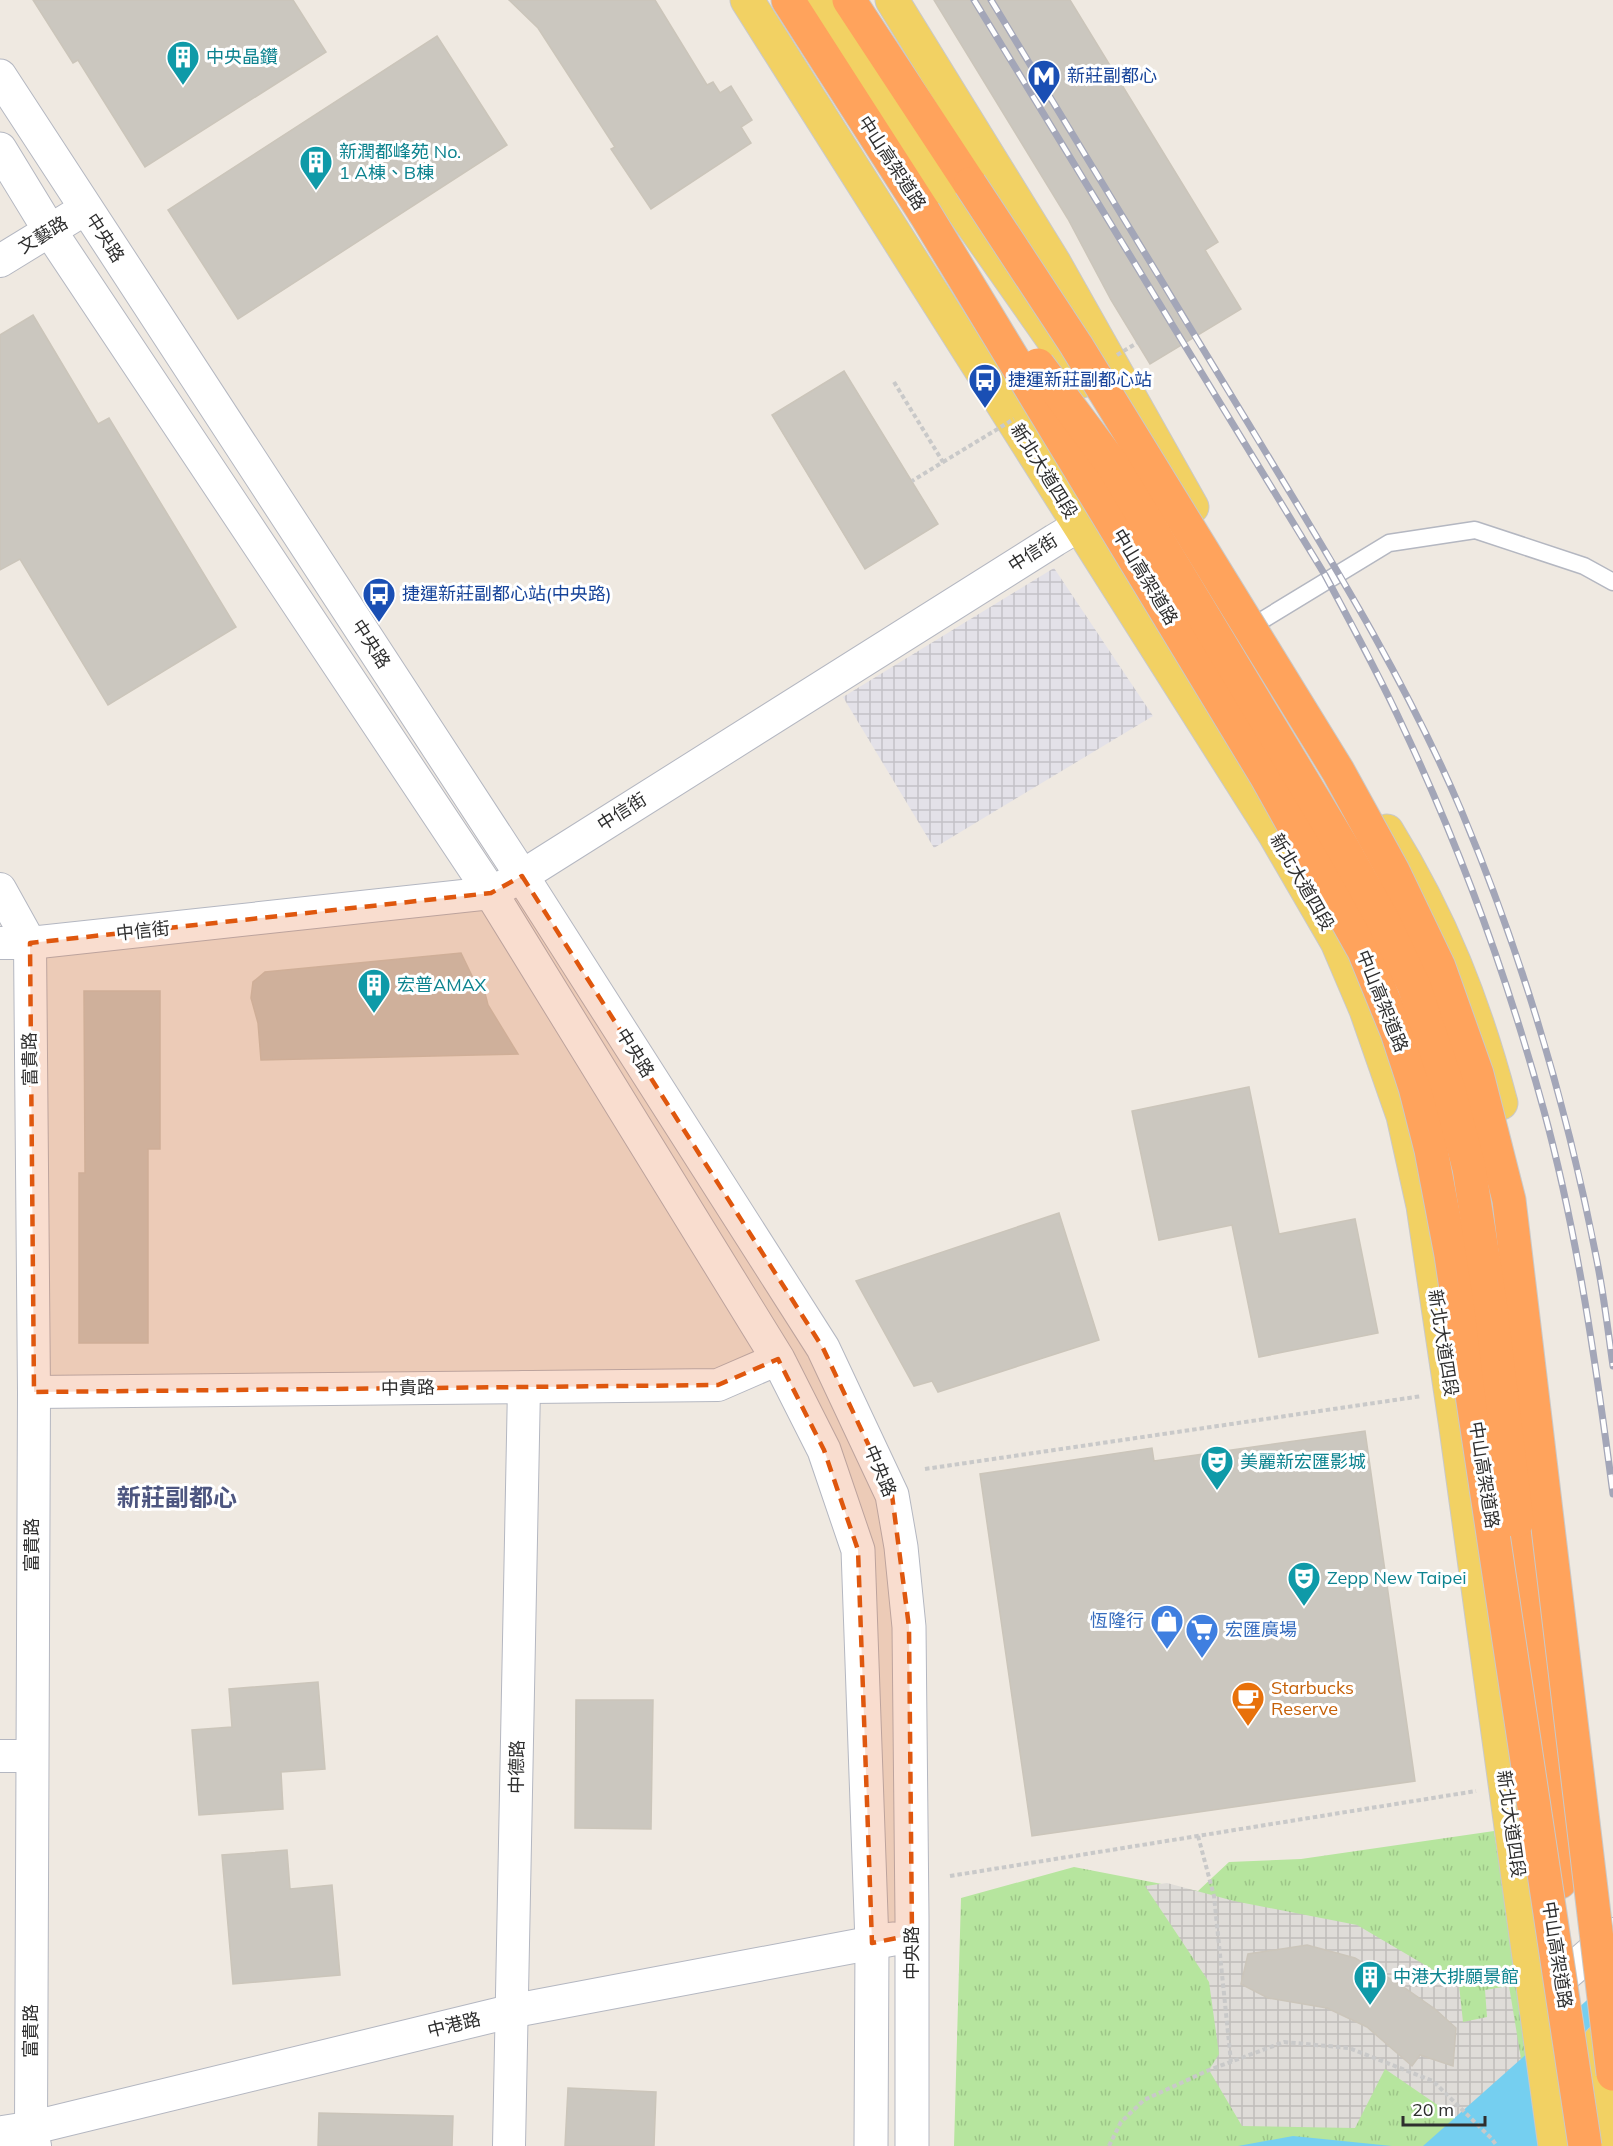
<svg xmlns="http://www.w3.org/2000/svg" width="1613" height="2146" font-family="Mulish,'Noto Sans TC',sans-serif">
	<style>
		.industrial { fill: url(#industrial-grid) }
		.grass { fill: url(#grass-tufts) }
		.plaza { fill: url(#plaza-grid) }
		.water { fill: #75cff0 }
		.building { fill: #cbc7bf; stroke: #cbc5ba; stroke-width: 1.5 }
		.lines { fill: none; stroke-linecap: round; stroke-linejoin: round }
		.lane-casing { stroke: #b4b7c1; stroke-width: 19 }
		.street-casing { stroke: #b4b7c1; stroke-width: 34 }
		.secondary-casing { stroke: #b4b7c1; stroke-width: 35 }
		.primary-casing { stroke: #c9c9c9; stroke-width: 35 }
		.highway-casing { stroke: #c9c9c9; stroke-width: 35 }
		.path { stroke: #c9c9c9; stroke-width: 4; stroke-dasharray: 4.5 3; stroke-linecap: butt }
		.lane { stroke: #fff; stroke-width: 16 }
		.street { stroke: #fff; stroke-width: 32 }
		.secondary { stroke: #fff; stroke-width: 33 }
		.primary { stroke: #f2d163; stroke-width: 33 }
		.highway { stroke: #ffa35c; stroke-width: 33 }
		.rail-casing { stroke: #a3a6b8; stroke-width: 7 }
		.rail { stroke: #fff; stroke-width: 4.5; stroke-dasharray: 14; stroke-linecap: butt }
		.highway-bridge-casing { stroke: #c9c9c9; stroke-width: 35; stroke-linecap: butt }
		.path-bridge { stroke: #c9c9c9; stroke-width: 4; stroke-dasharray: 4.5 3; stroke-linecap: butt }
		.highway-bridge { stroke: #ffa35c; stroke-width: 33 }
		.marked { fill: #df570e; fill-opacity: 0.2; stroke: #df570e; stroke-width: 4.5; stroke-dasharray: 12 8; stroke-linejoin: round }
		.labels { text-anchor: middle; stroke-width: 6; stroke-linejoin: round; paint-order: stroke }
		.culture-label { font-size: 18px; fill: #0d838f; stroke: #fff; text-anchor: start }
		.transit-label { font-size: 18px; fill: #164399; stroke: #fff; text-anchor: start }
		.street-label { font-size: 18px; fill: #2e2e2e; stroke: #fff }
		.shop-label { font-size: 18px; fill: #366cbe; stroke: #fff; text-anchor: end }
		.food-label { font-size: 18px; fill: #c56008; stroke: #fff; text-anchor: start }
		.district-label { font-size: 24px; font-weight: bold; fill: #4d5680; stroke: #fff }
	</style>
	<defs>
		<pattern id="industrial-grid" width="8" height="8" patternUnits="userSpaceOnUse" patternTransform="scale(1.5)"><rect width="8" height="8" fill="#e3e1e8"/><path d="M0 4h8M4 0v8" fill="none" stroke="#c3c1c7"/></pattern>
		<pattern id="grass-tufts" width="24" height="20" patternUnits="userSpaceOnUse" patternTransform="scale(1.5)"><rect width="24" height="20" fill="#b6e59e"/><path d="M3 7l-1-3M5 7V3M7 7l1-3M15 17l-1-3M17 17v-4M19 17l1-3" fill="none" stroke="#9dc588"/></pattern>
		<pattern id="plaza-grid" width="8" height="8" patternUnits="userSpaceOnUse" patternTransform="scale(1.5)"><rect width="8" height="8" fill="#dfdcd8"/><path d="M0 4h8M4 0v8" fill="none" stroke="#c0bdba"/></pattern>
	</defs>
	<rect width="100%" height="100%" fill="#efe9e1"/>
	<path class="industrial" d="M 1054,568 L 1153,716 L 934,848 L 843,697 Z"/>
	<path class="grass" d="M 1494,1831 L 1544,2146 L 954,2146 L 961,1898 L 1074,1867 L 1198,1891 L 1229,1862 L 1301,1859 Z"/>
	<path class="plaza" d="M 1167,1883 L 1234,1901 L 1357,1925 L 1459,1985 L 1463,2022 L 1487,2017 L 1485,1990 L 1509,1986 L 1525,2083 L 1458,2119 L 1385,2069 L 1355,2128 L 1242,2126 L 1209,2070 L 1219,2054 L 1209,1982 L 1145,1886 Z"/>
	<g class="water">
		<path d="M 1613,1977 L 1613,2146 L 1423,2146 Z"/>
		<path d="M 1293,2136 L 1392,2146 L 1238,2146 Z"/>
	</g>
	<g class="building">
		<path d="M 33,0 L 293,0 L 326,52 L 145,167 L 78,60 L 73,63 Z"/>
		<path d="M 509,0 L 655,0 L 707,85 L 713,82 L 720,93 L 731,86 L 752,120 L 741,127 L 751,143 L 651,209 L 611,149 L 615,147 L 538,28 Z"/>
		<path d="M 934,0 L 1070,0 L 1218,242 L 1205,250 L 1241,309 L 1150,364 L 1111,300 L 1068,219 Z"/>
		<path d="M 437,36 L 507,145 L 238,319 L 168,210 Z"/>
		<path d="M 33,315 L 98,424 L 109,418 L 236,627 L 108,705 L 20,559 L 0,570 L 0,335 Z"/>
		<path d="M 844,371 L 938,524 L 865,569 L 772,415 Z"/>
		<path d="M 461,953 L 474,980 L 485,993 L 488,1005 L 518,1054 L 261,1060 L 258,1023 L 251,998 L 253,982 L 265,972 Z"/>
		<path d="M 84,991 L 160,991 L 160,1149 L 148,1149 L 148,1343 L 79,1343 L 79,1173 L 85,1173 Z"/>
		<path d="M 1249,1087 L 1279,1234 L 1355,1219 L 1378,1333 L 1259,1357 L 1232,1225 L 1159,1240 L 1132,1111 Z"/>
		<path d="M 1059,1213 L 1099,1340 L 938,1392 L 932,1381 L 914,1386 L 856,1281 Z"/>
		<path d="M 1365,1431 L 1415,1781 L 1032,1836 L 980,1474 L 1152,1448 L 1154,1461 Z"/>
		<path d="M 318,1682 L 325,1769 L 281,1772 L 283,1809 L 199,1815 L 192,1730 L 232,1727 L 229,1689 Z"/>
		<path d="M 576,1700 L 653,1700 L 651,1829 L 575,1828 Z"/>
		<path d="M 287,1850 L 290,1889 L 332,1885 L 340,1975 L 233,1984 L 222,1855 Z"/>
		<path d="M 1307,1945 L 1355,1958 L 1399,1984 L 1435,2009 L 1456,2028 L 1453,2066 L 1420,2055 L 1412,2066 L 1367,2027 L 1327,2008 L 1268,1998 L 1241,1984 L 1248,1954 Z"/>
		<path d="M 568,2088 L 656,2092 L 654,2146 L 565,2146 Z"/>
		<path d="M 319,2113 L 453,2116 L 452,2146 L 318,2146 Z"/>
	</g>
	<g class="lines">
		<defs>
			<path id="lane" d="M 1256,624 L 1389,543 L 1475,530 L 1584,566 L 1613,582"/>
			<g id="street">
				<path d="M 0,261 L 85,209"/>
				<path d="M 0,889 L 30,943 L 34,1392 L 31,2128 L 35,2146"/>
				<path d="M 0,943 L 30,943 L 491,893 L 522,876 L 1055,540 L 1102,512"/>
				<path d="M 34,1392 L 718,1385 L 778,1359"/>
				<path d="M 0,1756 L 31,1756"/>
				<path d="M 1543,1994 L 1613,1934"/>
				<path d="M 509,2146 L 524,1387"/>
			</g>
			<g id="secondary">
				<path d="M 0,76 L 522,876 L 823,1348 L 892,1495 L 901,1547 L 909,1627 L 912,1918 L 912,2146"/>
				<path d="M 0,149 L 50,231 L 491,893 L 778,1359 L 824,1450 L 858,1550 L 872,1943 L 871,2146"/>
				<path d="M 0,2133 L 31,2128 L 512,2011 L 893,1939"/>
			</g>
			<g id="primary">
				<path d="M 747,0 L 1275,835 L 1337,942 L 1366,1010 L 1403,1116 L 1423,1206 L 1455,1421 L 1555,2146"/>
				<path d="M 824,0 L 941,180 L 1082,381"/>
				<path d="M 892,0 L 1055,264 L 1192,507"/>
				<path d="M 1387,831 C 1441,918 1475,1005 1501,1103"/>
				<path d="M 1600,2041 L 1598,2050 L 1606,2146"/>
			</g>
			<g id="highway">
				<path d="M 788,0 L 924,212"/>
				<path d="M 849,0 L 970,184"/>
				<path d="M 1517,1521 L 1560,1882"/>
			</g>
		</defs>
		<use href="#lane" class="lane-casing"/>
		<use href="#street" class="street-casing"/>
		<use href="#secondary" class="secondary-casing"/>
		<use href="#primary" class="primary-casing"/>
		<use href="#highway" class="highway-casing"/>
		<g class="path">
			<path d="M 894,382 L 943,462 L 912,481"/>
			<path d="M 925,1469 L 1422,1396"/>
			<path d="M 1198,1836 L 1214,1896 L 1231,2062"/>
			<path d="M 950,1876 L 1476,1791"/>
			<path d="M 1109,2146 L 1121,2122 L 1144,2100 L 1209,2070 L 1284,2042 L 1349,2048 L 1433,2081 L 1491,2138 L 1497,2146"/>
		</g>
		<use href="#lane" class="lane"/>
		<use href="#street" class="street"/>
		<use href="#secondary" class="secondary"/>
		<use href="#primary" class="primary"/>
		<use href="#highway" class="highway"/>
		<defs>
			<g id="rail">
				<path d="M 974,0 L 1325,575 C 1352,625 1379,675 1403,727 C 1461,850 1508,979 1544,1111 C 1578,1236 1596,1365 1613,1494"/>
				<path d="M 991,0 C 1077,141 1162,282 1248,423 C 1324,549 1403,674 1461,810 C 1522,955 1567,1106 1597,1261 C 1604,1296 1608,1331 1613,1366"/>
			</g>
		</defs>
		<use href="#rail" class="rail-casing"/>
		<use href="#rail" class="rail"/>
		<defs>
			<g id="highway-bridge">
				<path d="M 970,184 L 1076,345 L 1338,771 L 1393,871 L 1439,967 L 1477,1074 L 1509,1200 L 1613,2074"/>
				<path d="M 924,212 L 1266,776 L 1364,951 L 1397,1032 L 1415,1087 L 1431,1150 L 1451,1255 L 1585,2146"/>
				<path d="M 1038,365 L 1112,464 L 1343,848 L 1384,922 L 1414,986 L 1448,1087 L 1469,1168 L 1490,1301 L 1517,1521"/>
			</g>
		</defs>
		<use href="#highway-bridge" class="highway-bridge-casing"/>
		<g class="path-bridge">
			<path d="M 1117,355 L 1137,343"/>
			<path d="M 943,462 L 1014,419"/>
		</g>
		<use href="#highway-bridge" class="highway-bridge"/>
	</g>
	<path class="marked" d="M 522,876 L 823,1348 L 892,1495 L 909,1627 L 912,1935 L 872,1943 L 858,1550 L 824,1450 L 778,1359 L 718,1385 L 34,1392 L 30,943 L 491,893 Z"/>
	<defs>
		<symbol id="building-pin" viewBox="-11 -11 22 30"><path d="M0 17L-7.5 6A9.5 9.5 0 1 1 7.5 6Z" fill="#0f9aa8" stroke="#fff"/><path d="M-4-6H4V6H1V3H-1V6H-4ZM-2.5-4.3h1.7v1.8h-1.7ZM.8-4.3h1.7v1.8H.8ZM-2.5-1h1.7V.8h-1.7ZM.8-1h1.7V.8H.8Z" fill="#fff"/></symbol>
		<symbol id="metro-pin" viewBox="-11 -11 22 30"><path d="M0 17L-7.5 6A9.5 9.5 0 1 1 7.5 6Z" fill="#1a4fb4" stroke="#fff"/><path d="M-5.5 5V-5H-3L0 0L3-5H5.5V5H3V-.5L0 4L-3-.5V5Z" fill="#fff"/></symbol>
		<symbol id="bus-pin" viewBox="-11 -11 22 30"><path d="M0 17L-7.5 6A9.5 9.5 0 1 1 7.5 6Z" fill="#1a4fb4" stroke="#fff"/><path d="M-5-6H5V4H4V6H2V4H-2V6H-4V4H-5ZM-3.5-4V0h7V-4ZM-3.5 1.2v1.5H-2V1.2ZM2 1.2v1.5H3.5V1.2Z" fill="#fff"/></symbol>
		<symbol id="theatre-pin" viewBox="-11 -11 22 30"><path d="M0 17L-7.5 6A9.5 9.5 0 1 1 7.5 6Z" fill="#0f9aa8" stroke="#fff"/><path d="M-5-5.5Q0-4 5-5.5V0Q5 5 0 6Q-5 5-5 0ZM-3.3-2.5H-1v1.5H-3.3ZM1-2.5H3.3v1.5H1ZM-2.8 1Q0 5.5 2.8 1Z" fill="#fff"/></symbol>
		<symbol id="shop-pin" viewBox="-11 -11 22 30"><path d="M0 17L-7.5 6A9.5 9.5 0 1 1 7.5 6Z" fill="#3f7fe0" stroke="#fff"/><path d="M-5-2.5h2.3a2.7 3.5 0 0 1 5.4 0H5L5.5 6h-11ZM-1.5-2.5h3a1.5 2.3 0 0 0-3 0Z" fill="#fff"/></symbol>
		<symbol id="supermarket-pin" viewBox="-11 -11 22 30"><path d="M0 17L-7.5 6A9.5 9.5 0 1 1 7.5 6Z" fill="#3f7fe0" stroke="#fff"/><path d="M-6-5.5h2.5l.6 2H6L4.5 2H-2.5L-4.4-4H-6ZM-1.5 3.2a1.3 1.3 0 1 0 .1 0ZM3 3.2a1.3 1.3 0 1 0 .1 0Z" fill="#fff"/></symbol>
		<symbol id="cafe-pin" viewBox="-11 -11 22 30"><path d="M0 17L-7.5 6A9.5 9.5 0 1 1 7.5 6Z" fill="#e8710a" stroke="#fff"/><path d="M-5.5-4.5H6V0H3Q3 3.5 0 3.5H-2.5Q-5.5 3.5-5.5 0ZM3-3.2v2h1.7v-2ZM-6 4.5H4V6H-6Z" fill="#fff"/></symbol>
	</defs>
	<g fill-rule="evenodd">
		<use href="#building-pin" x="164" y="38" width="38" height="52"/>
		<use href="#metro-pin" x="1025" y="57" width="38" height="52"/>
		<use href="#building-pin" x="297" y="143" width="38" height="52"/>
		<use href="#bus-pin" x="966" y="361" width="38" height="52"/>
		<use href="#bus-pin" x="360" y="575" width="38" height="52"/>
		<use href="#building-pin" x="355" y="966" width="38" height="52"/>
		<use href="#theatre-pin" x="1198" y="1443" width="38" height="52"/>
		<use href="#theatre-pin" x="1285" y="1559" width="38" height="52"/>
		<use href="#shop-pin" x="1148" y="1602" width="38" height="52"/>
		<use href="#supermarket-pin" x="1183" y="1611" width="38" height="52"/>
		<use href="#cafe-pin" x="1229" y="1679" width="38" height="52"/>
		<use href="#building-pin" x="1351" y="1958" width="38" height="52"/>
	</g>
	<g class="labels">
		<g class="culture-label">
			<text x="206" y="63">中央晶鑽</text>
			<text x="339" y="158">新潤都峰苑 No.<tspan x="339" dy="21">1 A棟、B棟</tspan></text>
			<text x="397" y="991">宏普AMAX</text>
			<text x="1240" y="1468">美麗新宏匯影城</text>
			<text x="1327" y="1584">Zepp New Taipei</text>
			<text x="1393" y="1983">中港大排願景館</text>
		</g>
		<g class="transit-label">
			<text x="1067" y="82">新莊副都心</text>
			<text x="1008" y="386">捷運新莊副都心站</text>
			<text x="402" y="600">捷運新莊副都心站(中央路)</text>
		</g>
		<g class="street-label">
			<text transform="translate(892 163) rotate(57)" y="6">中山高架道路</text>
			<text transform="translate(43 235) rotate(-31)" y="6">文藝路</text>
			<text transform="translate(105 238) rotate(57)" y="6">中央路</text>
			<text transform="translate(1044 471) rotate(58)" y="6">新北大道四段</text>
			<text transform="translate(1033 553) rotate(-32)" y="6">中信街</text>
			<text transform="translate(1145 577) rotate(59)" y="6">中山高架道路</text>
			<text transform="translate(371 644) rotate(57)" y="6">中央路</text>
			<text transform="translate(622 812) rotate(-32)" y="6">中信街</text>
			<text transform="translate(1302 882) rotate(60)" y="6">新北大道四段</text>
			<text transform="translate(143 931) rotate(-6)" y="6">中信街</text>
			<text transform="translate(1382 1001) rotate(68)" y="6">中山高架道路</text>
			<text transform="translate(635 1053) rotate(58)" y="6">中央路</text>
			<text transform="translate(30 1059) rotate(-91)" y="6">富貴路</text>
			<text transform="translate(1443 1343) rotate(81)" y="6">新北大道四段</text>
			<text transform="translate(408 1388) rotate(-1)" y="6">中貴路</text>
			<text transform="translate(880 1471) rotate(67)" y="6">中央路</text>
			<text transform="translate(1484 1475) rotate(81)" y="6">中山高架道路</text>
			<text transform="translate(32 1545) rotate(-90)" y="6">富貴路</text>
			<text transform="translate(517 1767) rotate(-89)" y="6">中德路</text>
			<text transform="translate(1511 1824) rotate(82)" y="6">新北大道四段</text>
			<text transform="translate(912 1953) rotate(-90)" y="6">中央路</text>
			<text transform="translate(1557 1955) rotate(81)" y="6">中山高架道路</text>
			<text transform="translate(454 2025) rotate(-14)" y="6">中港路</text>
			<text transform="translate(31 2031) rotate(-90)" y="6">富貴路</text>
		</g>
		<g class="shop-label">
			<text x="1144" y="1627">恆隆行</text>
			<text x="1225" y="1636" text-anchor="start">宏匯廣場</text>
		</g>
		<g class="food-label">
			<text x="1271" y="1694">Starbucks<tspan x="1271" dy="21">Reserve</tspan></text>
		</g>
		<g class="district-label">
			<text x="177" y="1506">新莊副都心</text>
		</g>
	</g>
	<path d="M1403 2116v9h82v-9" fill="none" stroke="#2e2e2e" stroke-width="3"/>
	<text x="1412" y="2116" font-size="18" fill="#2e2e2e" stroke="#ffffff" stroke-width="4.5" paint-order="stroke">20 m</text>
</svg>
